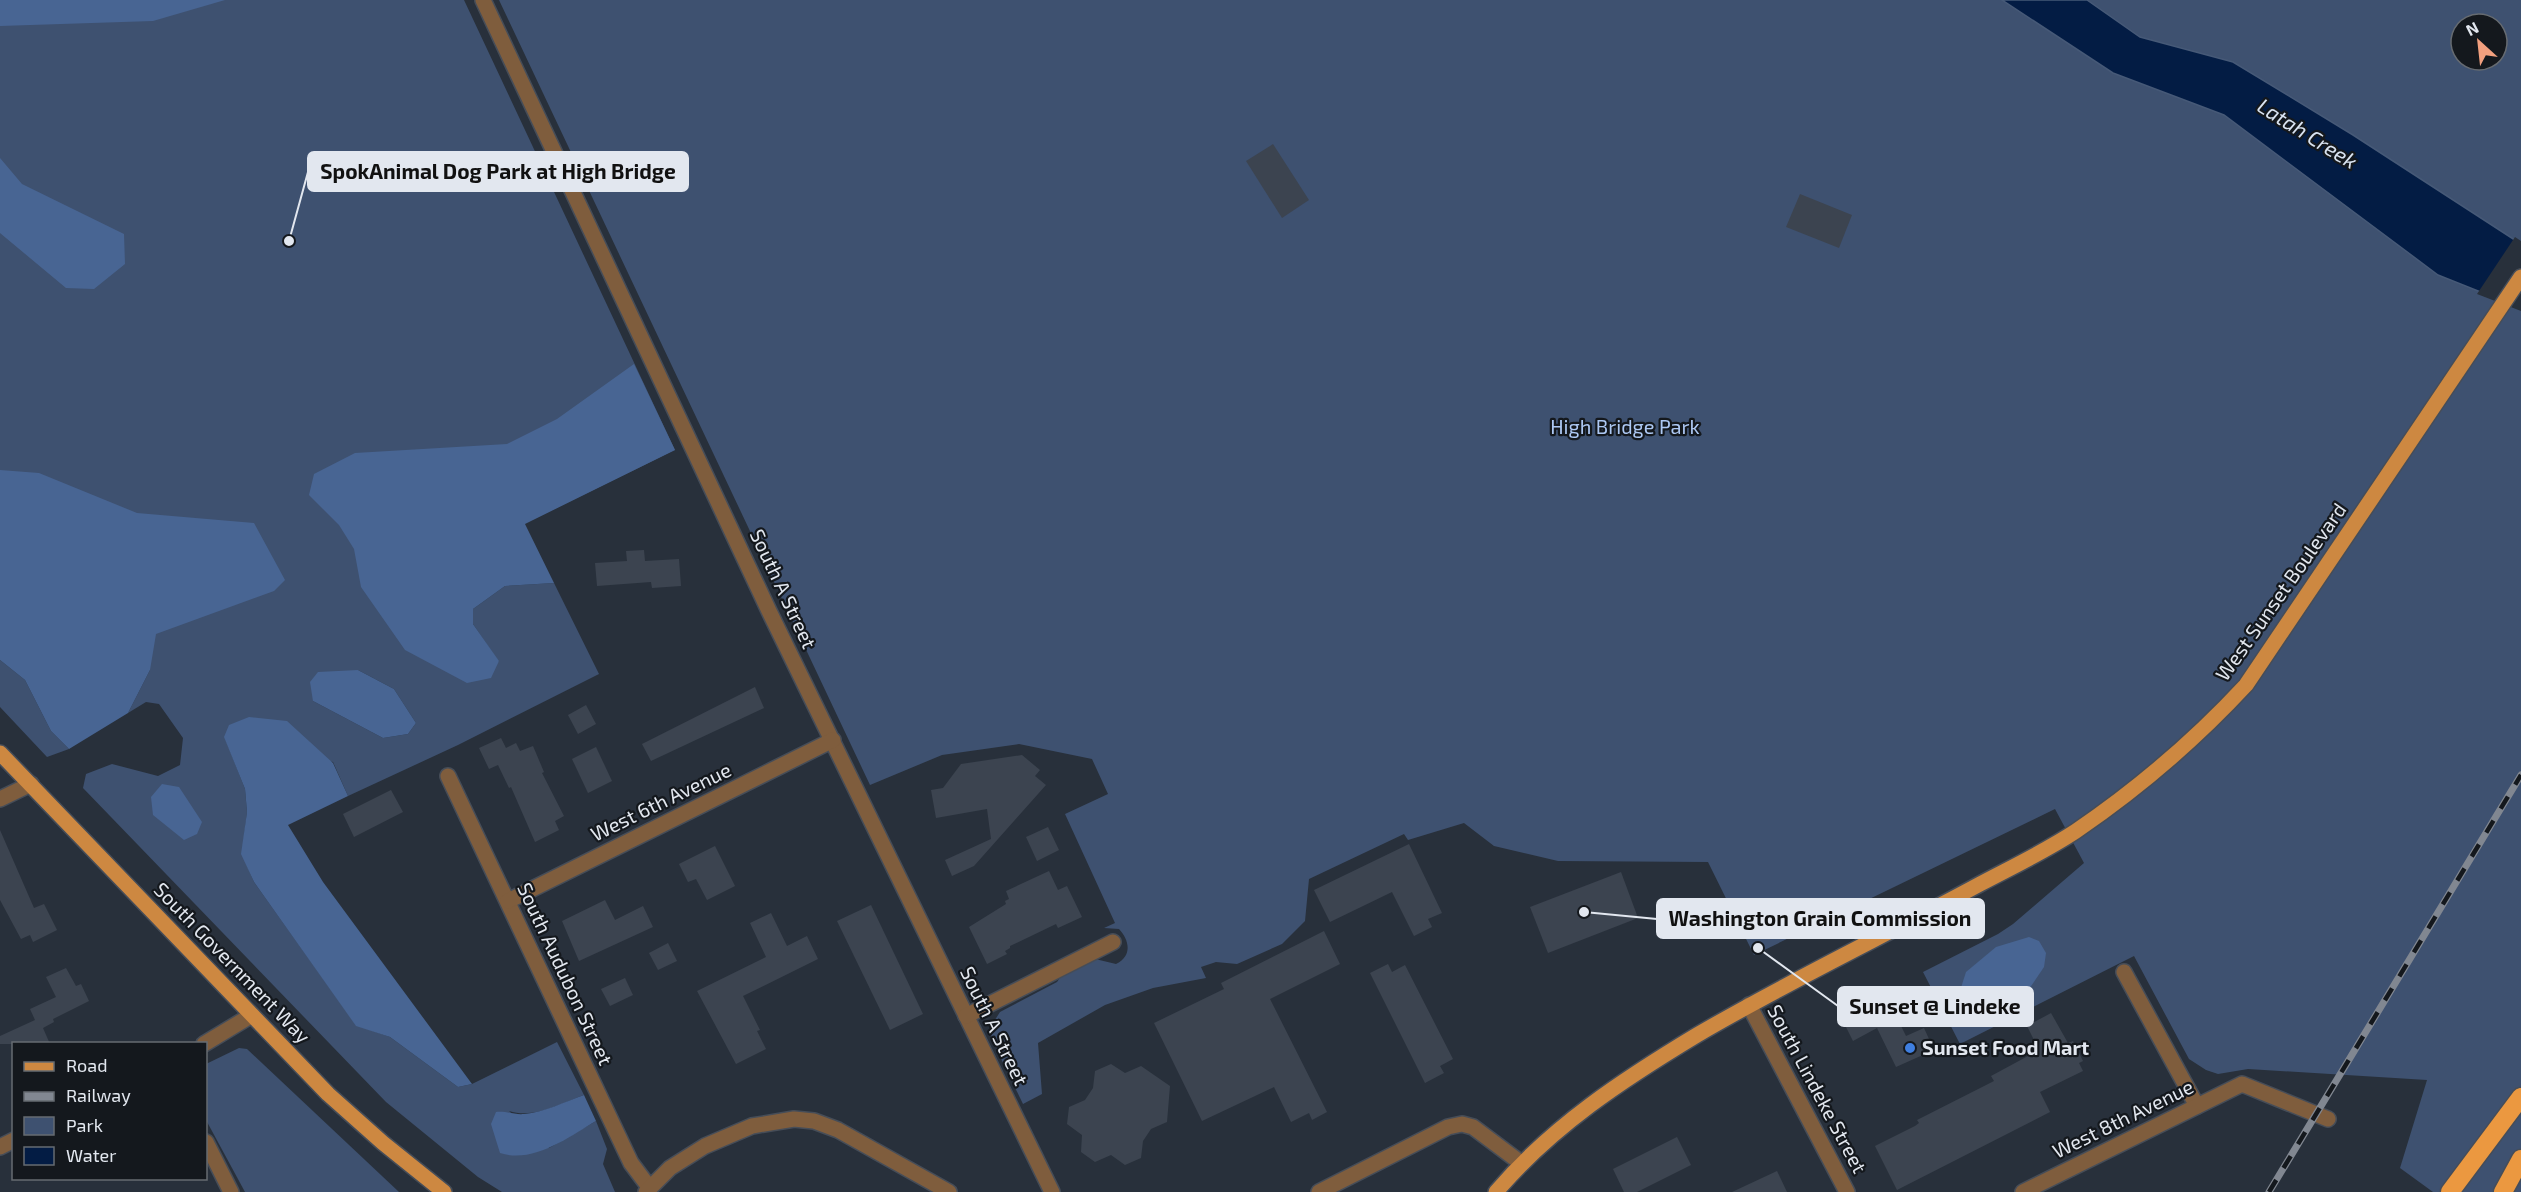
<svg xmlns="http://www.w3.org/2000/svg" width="2521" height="1192" font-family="'Exo 2',sans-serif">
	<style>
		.green { fill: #3e5170; fill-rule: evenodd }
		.forest { fill: #486593 }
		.water { fill: #031c44; stroke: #465977; stroke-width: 1.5 }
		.pier { fill: #28303b }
		.building { fill: #3c4450 }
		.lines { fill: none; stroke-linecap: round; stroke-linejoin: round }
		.minor-casing { stroke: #464d58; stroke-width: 18 }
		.major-casing { stroke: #464d58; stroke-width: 18 }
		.highway-casing { stroke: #464d58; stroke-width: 21 }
		.minor { stroke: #7f5d3d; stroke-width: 15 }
		.major { stroke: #cd8841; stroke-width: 15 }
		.highway { stroke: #eb9840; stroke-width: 18 }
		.rail-casing { stroke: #818791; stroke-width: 7 }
		.rail { stroke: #14181d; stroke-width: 4.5; stroke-dasharray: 14; stroke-linecap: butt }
		.shop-dot { fill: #3f7fe0; stroke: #14181d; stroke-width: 2 }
		.labels { text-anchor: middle; stroke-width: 4.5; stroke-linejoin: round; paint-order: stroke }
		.park-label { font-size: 20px; fill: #adc8f3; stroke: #14181d }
		.street-label { font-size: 20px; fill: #e2e7ef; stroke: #14181d }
		.poi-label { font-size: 20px; font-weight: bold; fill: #e2e7ef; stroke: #14181d; text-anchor: start }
		.water-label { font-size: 21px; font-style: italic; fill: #dae4f2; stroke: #14181d }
		.leader { fill: none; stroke: #e2e7ef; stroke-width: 2 }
		.callout-dot { fill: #e2e7ef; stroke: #14181d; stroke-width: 2 }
		.callout { fill: #e2e7ef; stroke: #e2e7ef; stroke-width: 2 }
		.callout-label { font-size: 21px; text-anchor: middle; font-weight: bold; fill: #111 }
	</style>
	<rect width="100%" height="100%" fill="#28303b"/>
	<g class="green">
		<path d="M 0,0 L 464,0 L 675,450 L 370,599 L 499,662 L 473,624 L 473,609 L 505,586 L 554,583 L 599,674 L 458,745 L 348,796 L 333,762 L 225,738 L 245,789 L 247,812 L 242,854 L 254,882 L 356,1025 L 390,1037 L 458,1087 L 472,1084 L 557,1042 L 584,1095 C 560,1104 534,1119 509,1111 L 549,1148 L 596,1121 L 607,1149 L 603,1164 L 615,1192 L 502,1192 L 478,1177 L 386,1102 L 83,788 L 86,774 L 112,764 L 158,776 L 180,765 L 183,738 L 159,704 L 146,702 L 128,713 L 150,670 L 0,626 ZM 358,670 L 394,689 L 416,723 L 408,734 L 383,738 L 313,701 Z"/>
		<path d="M 499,0 L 2521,0 L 2521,1192 L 2433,1192 L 2400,1168 L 2427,1080 L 2248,1069 L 2218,1074 L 2206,1070 L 2189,1059 L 2134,956 L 1960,1044 L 1923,972 L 1998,934 L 2013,924 L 2084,863 L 2055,809 L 1754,955 L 1708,862 L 1558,861 L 1494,846 L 1464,823 L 1408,840 L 1404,834 L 1309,879 L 1305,921 L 1282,944 L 1237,964 L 1216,962 L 1201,967 L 1206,978 L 1153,988 L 1105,1005 L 1038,1043 L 1042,1094 L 1023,1104 L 991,1038 L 993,1023 L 1000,1012 L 1057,982 L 1066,969 L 1091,958 L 1116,964 C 1132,956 1130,941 1119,929 L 1104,928 L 1115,923 L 1065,814 L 1108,794 L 1092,759 L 1019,744 L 942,755 L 870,785 ZM 2461,24 L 2497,24 L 2497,60 L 2461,60 Z"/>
		<path d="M 0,660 L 25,680 L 51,731 L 69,749 L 47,757 L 0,707 Z"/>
		<path d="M 239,1048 L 247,1049 L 399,1192 L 245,1192 L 206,1120 L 206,1064 Z"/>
	</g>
	<g class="forest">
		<path d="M 0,0 L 225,0 L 153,21 L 0,26 Z"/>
		<path d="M 0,158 L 22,184 L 124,234 L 125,264 L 94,289 L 66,288 L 0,233 Z"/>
		<path d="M 634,364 L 675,450 L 525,524 L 554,583 L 505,586 L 473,609 L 473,624 L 499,661 L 491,678 L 467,683 L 405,650 L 361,587 L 354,549 L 339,525 L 309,495 L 314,474 L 355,453 L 507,444 L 557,419 Z"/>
		<path d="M 0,470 L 39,473 L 137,513 L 254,523 L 285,580 L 274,591 L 156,634 L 150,670 L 128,713 L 69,749 L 51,731 L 25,680 L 0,660 Z"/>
		<path d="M 358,670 L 394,689 L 416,723 L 408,734 L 383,738 L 313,701 L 310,682 L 318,672 Z"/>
		<path d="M 249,717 L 287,721 L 333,763 L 348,796 L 288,825 L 323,882 L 472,1084 L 458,1087 L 390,1037 L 356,1026 L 254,882 L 241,854 L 247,812 L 245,789 L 224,737 L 229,725 Z"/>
		<path d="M 162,784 L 179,787 L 202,822 L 197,834 L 184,840 L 153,815 L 151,797 Z"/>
		<path d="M 2029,937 L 2039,941 L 2046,953 L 2044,967 L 2025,995 L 1999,1011 L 1963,1002 L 1959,994 L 1966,972 L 1996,947 Z"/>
		<path d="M 584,1095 L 596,1121 C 569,1137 533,1164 500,1153 L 491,1124 L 496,1112 C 507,1111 515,1115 524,1114 C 545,1112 564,1102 584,1095 Z"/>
	</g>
	<path class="water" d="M 2002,0 L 2087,0 L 2140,37 L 2233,62 L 2353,135 L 2521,244 L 2521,308 L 2438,275 L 2224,115 L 2113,73 Z"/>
	<path class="pier" d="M 2515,237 L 2521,241 L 2521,311 L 2477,294 Z"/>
	<g class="building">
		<path d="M 1273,144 L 1309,200 L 1282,218 L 1246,161 Z"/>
		<path d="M 1800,194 L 1852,215 L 1839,248 L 1786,227 Z"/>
		<path d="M 644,550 L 645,561 L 679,559 L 681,586 L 652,588 L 651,582 L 597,586 L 595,563 L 627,561 L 626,551 Z"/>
		<path d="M 755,687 L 764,708 L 651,761 L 642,744 Z"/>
		<path d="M 586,705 L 596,724 L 578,734 L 568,715 Z"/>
		<path d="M 501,738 L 506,748 L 516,743 L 520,751 L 533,746 L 544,772 L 542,773 L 564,816 L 555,821 L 559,830 L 535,842 L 511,787 L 509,788 L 498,765 L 489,769 L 479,748 Z"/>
		<path d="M 596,747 L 612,781 L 588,793 L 572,759 Z"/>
		<path d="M 1022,755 L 1040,770 L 1035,776 L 1046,785 L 974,866 L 952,876 L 945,860 L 991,839 L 987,809 L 936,818 L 931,790 L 943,788 L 961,764 Z"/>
		<path d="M 391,790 L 403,812 L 354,837 L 343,814 Z"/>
		<path d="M 1048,827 L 1059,850 L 1037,861 L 1026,837 Z"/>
		<path d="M 0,830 L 34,908 L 44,904 L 57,930 L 33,942 L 30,935 L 21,939 L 0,900 Z"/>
		<path d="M 1409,844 L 1442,913 L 1428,919 L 1432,927 L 1414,936 L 1392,892 L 1330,922 L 1314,890 Z"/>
		<path d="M 715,846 L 735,886 L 707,900 L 696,879 L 688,882 L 679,864 Z"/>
		<path d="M 1049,871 L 1058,890 L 1067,886 L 1082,917 L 1058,928 L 1056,924 L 1010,946 L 1010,948 L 1005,951 L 1007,954 L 987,964 L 969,927 L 1006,904 L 1005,901 L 1009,899 L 1006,891 Z"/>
		<path d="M 1621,872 L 1638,918 L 1548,953 L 1530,907 Z"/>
		<path d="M 605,900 L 615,920 L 643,906 L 653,927 L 579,961 L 562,921 Z"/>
		<path d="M 871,905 L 923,1014 L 890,1030 L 837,921 Z"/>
		<path d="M 771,913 L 787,946 L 807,936 L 818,959 L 743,996 L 760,1030 L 757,1031 L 766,1049 L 736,1064 L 697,991 L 766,957 L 750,923 Z"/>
		<path d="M 1324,931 L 1340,964 L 1270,999 L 1327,1112 L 1312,1120 L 1309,1113 L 1291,1122 L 1274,1087 L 1202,1121 L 1154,1023 L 1224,989 L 1221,983 Z"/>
		<path d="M 668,943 L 677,961 L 658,970 L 649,953 Z"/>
		<path d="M 1388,964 L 1392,972 L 1405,965 L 1453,1059 L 1440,1066 L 1444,1073 L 1425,1083 L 1370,973 Z"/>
		<path d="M 66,968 L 76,986 L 81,984 L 89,1001 L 53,1019 L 54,1022 L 43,1028 L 50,1044 L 0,1044 L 0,1036 L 35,1020 L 30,1009 L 56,997 L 46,977 Z"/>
		<path d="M 625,978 L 633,995 L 610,1006 L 601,989 Z"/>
		<path d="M 1887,998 L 1906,1036 L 1924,1028 L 1934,1050 L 1896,1067 L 1877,1028 L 1853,1041 L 1843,1021 Z"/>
		<path d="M 2051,1013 L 2068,1043 L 2073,1041 L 2083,1061 L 2079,1063 L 2083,1071 L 2040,1092 L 2050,1112 L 1897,1190 L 1875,1146 L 1915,1126 L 1919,1123 L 1917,1120 L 1994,1081 L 1991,1076 L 2039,1050 L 2027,1026 Z"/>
		<path d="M 1111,1064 L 1125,1073 L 1141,1066 L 1170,1086 L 1167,1122 L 1151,1129 L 1143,1141 L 1141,1158 L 1125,1165 L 1111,1155 L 1095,1162 L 1081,1152 L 1082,1135 L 1067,1124 L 1069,1107 L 1085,1100 L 1093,1088 L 1095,1071 Z"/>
		<path d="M 1677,1137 L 1691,1165 L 1637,1192 L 1624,1192 L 1613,1169 Z"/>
		<path d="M 1777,1171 L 1787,1192 L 1732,1192 Z"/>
	</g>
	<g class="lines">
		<defs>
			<g id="minor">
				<path d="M 483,0 L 769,611 L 1052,1192"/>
				<path d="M 448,776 L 631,1163 L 649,1187"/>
				<path d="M 0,799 L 31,784"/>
				<path d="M 508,901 L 833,740"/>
				<path d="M 2124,972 L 2197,1106"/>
				<path d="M 1749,1005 L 1847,1192"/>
				<path d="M 966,1016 L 1113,942"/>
				<path d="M 204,1044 L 252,1015"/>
				<path d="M 206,1142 L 231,1192"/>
				<path d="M 0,1147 L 14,1140"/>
				<path d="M 646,1192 L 670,1168 L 705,1146 L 752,1126 L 794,1119 L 814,1121 L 838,1130 L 949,1192"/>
				<path d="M 1319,1192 L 1448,1127 L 1462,1124 L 1473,1127 L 1521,1163"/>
				<path d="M 2023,1192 L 2242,1084 L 2328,1119"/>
			</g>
			<g id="major">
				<path d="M 0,753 L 328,1094 L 383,1143 L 444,1192"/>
				<path d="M 1496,1192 C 1552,1126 1624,1079 1697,1035 C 1789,981 1886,935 1980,884 C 2012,867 2046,851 2076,831 C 2139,788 2195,740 2246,685 L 2521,277"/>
			</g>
			<g id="highway">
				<path d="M 2450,1192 L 2521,1097"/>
				<path d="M 2503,1192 L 2521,1159"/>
			</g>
		</defs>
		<use href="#minor" class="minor-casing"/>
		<use href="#major" class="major-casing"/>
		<use href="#highway" class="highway-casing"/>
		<use href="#minor" class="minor"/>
		<use href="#major" class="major"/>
		<use href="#highway" class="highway"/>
		<defs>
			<path id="rail" d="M 2269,1192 L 2521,775"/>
		</defs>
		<use href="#rail" class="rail-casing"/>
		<use href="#rail" class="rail"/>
	</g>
	<circle class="shop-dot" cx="1910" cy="1048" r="6"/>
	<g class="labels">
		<g class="park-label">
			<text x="1625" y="434">High Bridge Park</text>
		</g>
		<g class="street-label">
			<text transform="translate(783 589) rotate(65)" y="7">South A Street</text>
			<text transform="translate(2281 592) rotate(-55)" y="7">West Sunset Boulevard</text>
			<text transform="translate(661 802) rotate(-26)" y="7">West 6th Avenue</text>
			<text transform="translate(232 963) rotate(46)" y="7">South Government Way</text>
			<text transform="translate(565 974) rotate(65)" y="7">South Audubon Street</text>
			<text transform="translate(994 1026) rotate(64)" y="7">South A Street</text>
			<text transform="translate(1817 1089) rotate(62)" y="7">South Lindeke Street</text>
			<text transform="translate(2123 1119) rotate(-26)" y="7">West 8th Avenue</text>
		</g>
		<g class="poi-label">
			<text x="1922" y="1055">Sunset Food Mart</text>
		</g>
		<g class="water-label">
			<text transform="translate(2307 134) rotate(32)" y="7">Latah Creek</text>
		</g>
	</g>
	<path class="leader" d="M289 241L308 172M1584 912L1657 919M1758 948L1838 1006"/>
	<g class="callout-dot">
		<circle cx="289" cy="241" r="6"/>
		<circle cx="1584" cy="912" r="6"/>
		<circle cx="1758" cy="948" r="6"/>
	</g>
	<g class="callout">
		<rect x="308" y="152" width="380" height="39" rx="6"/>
		<rect x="1657" y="899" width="327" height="39" rx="6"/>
		<rect x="1838" y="987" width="195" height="39" rx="6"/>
	</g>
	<g class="callout-label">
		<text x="498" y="179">SpokAnimal Dog Park at High Bridge</text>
		<text x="1820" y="926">Washington Grain Commission</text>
		<text x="1935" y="1014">Sunset @ Lindeke</text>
	</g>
	<rect x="12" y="1042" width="195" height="138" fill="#14181d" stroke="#666b71" stroke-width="1.5"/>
	<rect x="24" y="1062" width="30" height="9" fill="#cd8841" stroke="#666b71" stroke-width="1.5"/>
	<text x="66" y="1072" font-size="18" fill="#e2e7ef">Road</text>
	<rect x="24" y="1092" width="30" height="9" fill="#818791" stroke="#666b71" stroke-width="1.5"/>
	<text x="66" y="1102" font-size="18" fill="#e2e7ef">Railway</text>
	<rect x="24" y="1117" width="30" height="18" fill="#3e5170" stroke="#666b71" stroke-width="1.5"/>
	<text x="66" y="1132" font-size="18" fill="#e2e7ef">Park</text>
	<rect x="24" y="1147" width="30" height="18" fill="#031c44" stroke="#666b71" stroke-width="1.5"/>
	<text x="66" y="1162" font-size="18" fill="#e2e7ef">Water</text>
	<g transform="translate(2479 42) rotate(333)"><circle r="28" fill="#14181d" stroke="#666b71" stroke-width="1.5"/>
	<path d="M0-4.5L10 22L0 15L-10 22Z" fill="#f2a07f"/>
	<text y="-9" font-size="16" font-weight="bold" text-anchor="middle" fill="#e2e7ef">N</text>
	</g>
</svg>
